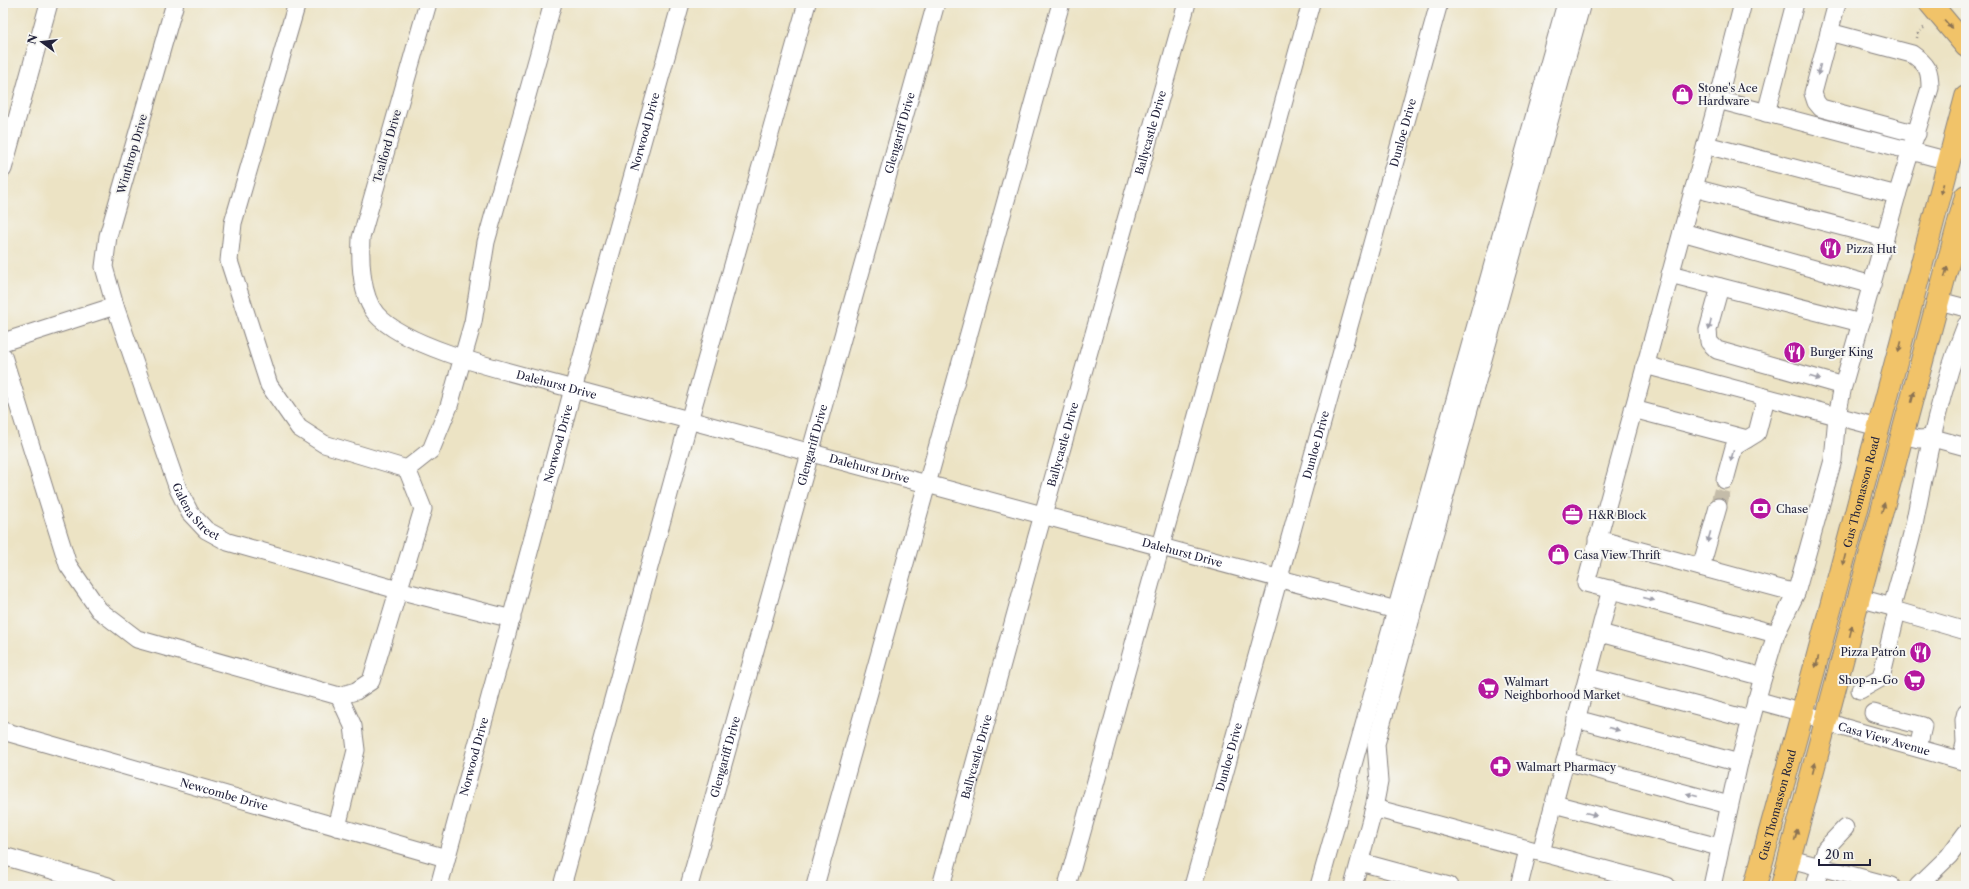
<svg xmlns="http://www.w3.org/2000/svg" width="1969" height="889" font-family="'Libre Caslon Text',serif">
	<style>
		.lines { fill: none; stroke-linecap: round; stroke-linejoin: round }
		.minor-tunnel { stroke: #c4bca9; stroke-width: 17; stroke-dasharray: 17 8; stroke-linecap: butt }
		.minor-casing { stroke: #878280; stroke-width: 19 }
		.major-casing { stroke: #878280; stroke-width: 24 }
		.path { stroke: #878280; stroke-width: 2.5; stroke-dasharray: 1 3; stroke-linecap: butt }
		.minor { stroke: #fff; stroke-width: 17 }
		.major { stroke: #f1c369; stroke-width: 22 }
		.oneway { fill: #8a7252 }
		.oneway2 { fill: #9c9ca7 }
		.labels { text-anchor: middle; stroke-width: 4; stroke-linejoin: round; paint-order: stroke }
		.poi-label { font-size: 11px; fill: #22223b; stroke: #f6f6f2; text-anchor: start }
		.street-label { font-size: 11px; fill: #22223b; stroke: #f6f6f2 }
	</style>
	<rect width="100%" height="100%" fill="#f6f6f2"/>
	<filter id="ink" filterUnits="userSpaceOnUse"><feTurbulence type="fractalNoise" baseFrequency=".025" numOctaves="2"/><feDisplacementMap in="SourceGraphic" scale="8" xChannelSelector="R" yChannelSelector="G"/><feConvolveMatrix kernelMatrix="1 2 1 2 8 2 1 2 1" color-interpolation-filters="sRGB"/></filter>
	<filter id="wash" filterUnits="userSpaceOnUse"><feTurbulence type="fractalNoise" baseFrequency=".012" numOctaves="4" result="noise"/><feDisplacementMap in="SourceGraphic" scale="16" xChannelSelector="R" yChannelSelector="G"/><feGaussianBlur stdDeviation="0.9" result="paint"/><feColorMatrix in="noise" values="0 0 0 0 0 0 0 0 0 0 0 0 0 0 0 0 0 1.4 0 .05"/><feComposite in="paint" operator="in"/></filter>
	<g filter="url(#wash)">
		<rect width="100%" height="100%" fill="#ece3c4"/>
	</g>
	<g filter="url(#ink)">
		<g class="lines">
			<path class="minor-tunnel" d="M 1718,507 L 1725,480"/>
			<defs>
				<g id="minor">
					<path id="s1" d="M 175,3 L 108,236 L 104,267 L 115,306 L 178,489 L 190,513 L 206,530 L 228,542 L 398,590 L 512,619"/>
					<path d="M 297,3 L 233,223 L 229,261 L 269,385 L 299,428 L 324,444 L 407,469"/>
					<path id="s2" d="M 428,3 L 361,238 C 360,260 361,296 376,314 C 408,351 524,375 573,389 L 1396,610"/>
					<path d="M 1743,3 L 1718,100 L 1586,583 L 1776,634"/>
					<path d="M 1837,3 L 1813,93 L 1816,102 L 1821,108 L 1917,134"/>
					<path d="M 1718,100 L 1949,161"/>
					<path d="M 1766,113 L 1795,3"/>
					<path d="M 1706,145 L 1897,195"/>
					<path d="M 3,169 L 49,3"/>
					<path d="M 1694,188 L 1885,238"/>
					<path d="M 1682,232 L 1872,285"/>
					<path d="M 1670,274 L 1861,323"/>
					<path d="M 1720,287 L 1708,330 L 1709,342 L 1717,350 L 1843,386"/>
					<path d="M 1939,301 L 1966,308"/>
					<path d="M 3,342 L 115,306"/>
					<path d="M 3,356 L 68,565 L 99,610 L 137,639 L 339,696 L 356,691 L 371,681 L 423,509 L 407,469 L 431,450 L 449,406 L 473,322 L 486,242 L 553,3"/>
					<path d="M 1645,365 L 1878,427"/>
					<path d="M 1633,409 L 1747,439"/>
					<path d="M 1902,435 L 1919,439 L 1933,438 L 1966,447"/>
					<path d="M 1725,480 L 1734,447 L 1757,433 L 1766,398"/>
					<path d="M 1597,539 L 1796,593"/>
					<path d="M 1701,567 L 1718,507"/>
					<path d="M 1859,598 L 1892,607 C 1899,580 1908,552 1914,525 C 1927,458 1940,389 1966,325"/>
					<path d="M 1892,607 L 1897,611 L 1966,631"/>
					<path d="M 1600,633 L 1763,677"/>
					<path d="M 1588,677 L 1751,720"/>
					<path d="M 1860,690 L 1881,678 L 1897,611"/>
					<path id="s3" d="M 1756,700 L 1803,713 L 1842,727 L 1966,762"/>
					<path d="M 1873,713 L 1923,726 L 1918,748"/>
					<path d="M 1576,719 L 1739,763"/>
					<path id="s4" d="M 3,731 L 446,858"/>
					<path d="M 1961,760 L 1965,743 L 1964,720 L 1966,712"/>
					<path d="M 1565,761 L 1729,805"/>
					<path d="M 1554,804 L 1719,847"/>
					<path d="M 1374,808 L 1379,782 L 1376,744 L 1582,3"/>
					<path d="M 337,827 L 356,750 L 353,726 L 339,696"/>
					<path d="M 1541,852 L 1611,589"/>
					<path d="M 3,856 L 108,886"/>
					<path d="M 1790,859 L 1892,886"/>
					<path d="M 1360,862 L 1449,886"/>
					<path id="s5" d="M 439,886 L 573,389 L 681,3"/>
					<path d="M 562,886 L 689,421 L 807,3"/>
					<path id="s6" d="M 689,886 L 936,3"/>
					<path d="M 815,886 L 1061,3"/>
					<path id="s7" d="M 941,886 L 1037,536 L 1187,3"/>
					<path d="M 1067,886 L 1311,3"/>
					<path id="s8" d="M 1193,886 L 1439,3"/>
					<path d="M 1319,886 L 1566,3"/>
					<path d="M 1353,886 L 1374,808 L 1667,886"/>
					<path d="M 1519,886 L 1528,850"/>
					<path d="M 1712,886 L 1739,763 L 1763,677 L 1776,634 L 1796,593 L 1833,460 L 1837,416 L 1843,386 L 1897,195 L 1930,88 C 1930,70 1928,65 1912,54 L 1829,32"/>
					<path d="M 1815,886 L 1826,848 L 1845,828"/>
					<path d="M 1918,886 L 1949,856 L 1966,833"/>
				</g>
				<g id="major">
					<path d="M 1930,3 L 1966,46"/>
					<path id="s9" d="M 1755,886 C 1828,624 1896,360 1966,97"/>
					<path d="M 1782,886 L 1966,196"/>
				</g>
			</defs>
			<use href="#minor" class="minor-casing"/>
			<use href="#major" class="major-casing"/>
			<path class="path" d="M 1917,38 L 1918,33 L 1926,26"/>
			<use href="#minor" class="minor"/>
			<use href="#major" class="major"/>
		</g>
		<defs><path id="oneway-solid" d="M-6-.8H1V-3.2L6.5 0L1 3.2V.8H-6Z"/></defs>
		<g class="oneway">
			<use href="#oneway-solid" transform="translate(1948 24) rotate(49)"/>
			<use href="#oneway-solid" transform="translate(1942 189) rotate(105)"/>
			<use href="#oneway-solid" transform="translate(1946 272) rotate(-75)"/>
			<use href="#oneway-solid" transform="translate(1900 347) rotate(105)"/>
			<use href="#oneway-solid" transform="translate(1913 397) rotate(-75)"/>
			<use href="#oneway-solid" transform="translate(1883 508) rotate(-75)"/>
			<use href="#oneway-solid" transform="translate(1844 560) rotate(104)"/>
			<use href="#oneway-solid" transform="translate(1851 631) rotate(-76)"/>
			<use href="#oneway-solid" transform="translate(1817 662) rotate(105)"/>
			<use href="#oneway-solid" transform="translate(1814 768) rotate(-75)"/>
			<use href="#oneway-solid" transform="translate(1796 835) rotate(-75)"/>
		</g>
		<g class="oneway2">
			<use href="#oneway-solid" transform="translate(1819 70) rotate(104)"/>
			<use href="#oneway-solid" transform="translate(1710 325) rotate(103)"/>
			<use href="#oneway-solid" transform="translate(1815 378) rotate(16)"/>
			<use href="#oneway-solid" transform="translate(1732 456) rotate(105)"/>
			<use href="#oneway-solid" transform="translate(1709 537) rotate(106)"/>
			<use href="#oneway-solid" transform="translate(1649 599) rotate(15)"/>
			<use href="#oneway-solid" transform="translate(1614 729) rotate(15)"/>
			<use href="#oneway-solid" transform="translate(1692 795) rotate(-165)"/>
			<use href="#oneway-solid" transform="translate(1591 814) rotate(15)"/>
		</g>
	</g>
	<defs>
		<symbol id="shop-disc" viewBox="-11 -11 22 22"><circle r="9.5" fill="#b5179e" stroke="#f6f6f2"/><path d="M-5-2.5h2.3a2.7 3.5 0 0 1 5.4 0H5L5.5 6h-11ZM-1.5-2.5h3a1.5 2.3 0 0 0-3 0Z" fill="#fff"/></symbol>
		<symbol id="restaurant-disc" viewBox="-11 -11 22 22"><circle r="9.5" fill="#b5179e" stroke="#f6f6f2"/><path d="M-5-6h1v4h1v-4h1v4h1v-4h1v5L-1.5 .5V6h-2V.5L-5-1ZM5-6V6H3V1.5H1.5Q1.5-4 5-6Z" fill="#fff"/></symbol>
		<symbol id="bank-disc" viewBox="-11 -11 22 22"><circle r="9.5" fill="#b5179e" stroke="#f6f6f2"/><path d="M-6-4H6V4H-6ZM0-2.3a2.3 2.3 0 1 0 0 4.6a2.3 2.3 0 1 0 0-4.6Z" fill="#fff"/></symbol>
		<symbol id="office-disc" viewBox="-11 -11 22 22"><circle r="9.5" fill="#b5179e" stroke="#f6f6f2"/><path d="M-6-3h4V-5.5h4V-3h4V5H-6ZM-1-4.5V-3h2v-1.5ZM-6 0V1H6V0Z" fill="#fff"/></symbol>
		<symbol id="supermarket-disc" viewBox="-11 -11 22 22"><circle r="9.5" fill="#b5179e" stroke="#f6f6f2"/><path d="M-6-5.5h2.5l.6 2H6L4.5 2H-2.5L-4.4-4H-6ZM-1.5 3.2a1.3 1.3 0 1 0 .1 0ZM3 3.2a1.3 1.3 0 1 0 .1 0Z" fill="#fff"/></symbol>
		<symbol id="pharmacy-disc" viewBox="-11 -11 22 22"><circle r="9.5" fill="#b5179e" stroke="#f6f6f2"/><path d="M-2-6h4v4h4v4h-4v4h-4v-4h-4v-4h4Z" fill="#fff"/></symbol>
	</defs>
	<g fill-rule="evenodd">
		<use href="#shop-disc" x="1670" y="82" width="25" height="25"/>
		<use href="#restaurant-disc" x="1818" y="236" width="25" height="25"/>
		<use href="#restaurant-disc" x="1782" y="340" width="25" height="25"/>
		<use href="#bank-disc" x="1748" y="496" width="25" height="25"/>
		<use href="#office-disc" x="1560" y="502" width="25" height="25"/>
		<use href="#shop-disc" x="1546" y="542" width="25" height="25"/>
		<use href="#restaurant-disc" x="1908" y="640" width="25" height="25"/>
		<use href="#supermarket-disc" x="1902" y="668" width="25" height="25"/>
		<use href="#supermarket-disc" x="1476" y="676" width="25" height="25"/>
		<use href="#pharmacy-disc" x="1488" y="754" width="25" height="25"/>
	</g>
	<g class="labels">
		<g class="poi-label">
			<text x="1698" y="92">Stone's Ace<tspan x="1698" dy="13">Hardware</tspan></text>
			<text x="1846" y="253">Pizza Hut</text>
			<text x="1810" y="356">Burger King</text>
			<text x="1776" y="513">Chase</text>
			<text x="1588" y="519">H&amp;R Block</text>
			<text x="1574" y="559">Casa View Thrift</text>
			<text x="1906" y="656" text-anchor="end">Pizza Patrón</text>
			<text x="1898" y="684" text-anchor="end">Shop-n-Go</text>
			<text x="1504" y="686">Walmart<tspan x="1504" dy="13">Neighborhood Market</tspan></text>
			<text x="1516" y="771">Walmart Pharmacy</text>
		</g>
		<g class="street-label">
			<text dy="4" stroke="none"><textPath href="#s5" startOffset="782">Norwood Drive</textPath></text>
			<text dy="4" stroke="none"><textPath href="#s6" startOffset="782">Glengariff Drive</textPath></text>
			<text dy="4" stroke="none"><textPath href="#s7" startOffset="782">Ballycastle Drive</textPath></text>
			<text dy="4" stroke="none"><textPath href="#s8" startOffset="782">Dunloe Drive</textPath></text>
			<text transform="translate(387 146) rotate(-74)" y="4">Tealford Drive</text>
			<text transform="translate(132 154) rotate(-74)" y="4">Winthrop Drive</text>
			<text dy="4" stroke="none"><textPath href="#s2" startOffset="519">Dalehurst Drive</textPath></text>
			<text dy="4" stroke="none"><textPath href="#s5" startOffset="458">Norwood Drive</textPath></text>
			<text dy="4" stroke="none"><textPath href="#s6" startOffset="458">Glengariff Drive</textPath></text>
			<text dy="4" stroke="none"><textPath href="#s7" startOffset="458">Ballycastle Drive</textPath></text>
			<text dy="4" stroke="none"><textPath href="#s8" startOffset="458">Dunloe Drive</textPath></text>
			<text dy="4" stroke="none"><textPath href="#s2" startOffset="843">Dalehurst Drive</textPath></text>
			<text dy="4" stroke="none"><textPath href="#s9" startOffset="408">Gus Thomasson Road</textPath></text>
			<text dy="4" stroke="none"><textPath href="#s1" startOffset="537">Galena Street</textPath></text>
			<text dy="4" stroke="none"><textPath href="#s2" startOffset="1167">Dalehurst Drive</textPath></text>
			<text dy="4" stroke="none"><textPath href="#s3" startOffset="134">Casa View Avenue</textPath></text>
			<text dy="4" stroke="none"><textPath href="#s6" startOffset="134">Glengariff Drive</textPath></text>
			<text dy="4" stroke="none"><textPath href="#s7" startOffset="134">Ballycastle Drive</textPath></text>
			<text dy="4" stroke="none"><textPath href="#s5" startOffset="134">Norwood Drive</textPath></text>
			<text dy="4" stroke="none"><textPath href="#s8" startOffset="134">Dunloe Drive</textPath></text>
			<text dy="4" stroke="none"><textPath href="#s4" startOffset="230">Newcombe Drive</textPath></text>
			<text dy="4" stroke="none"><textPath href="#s9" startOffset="84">Gus Thomasson Road</textPath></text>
		</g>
	</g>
	<rect width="1969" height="889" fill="none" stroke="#f6f6f2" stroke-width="16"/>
	<g transform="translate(42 42) rotate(285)" stroke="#f6f6f2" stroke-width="3" paint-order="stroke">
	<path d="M0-3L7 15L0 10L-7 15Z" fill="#22223b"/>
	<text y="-6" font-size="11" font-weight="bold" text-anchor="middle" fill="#22223b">N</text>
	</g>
	<path d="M1819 859v6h51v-6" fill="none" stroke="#22223b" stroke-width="2"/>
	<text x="1825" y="859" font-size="12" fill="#22223b" stroke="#f6f6f2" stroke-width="3" paint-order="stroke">20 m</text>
</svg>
